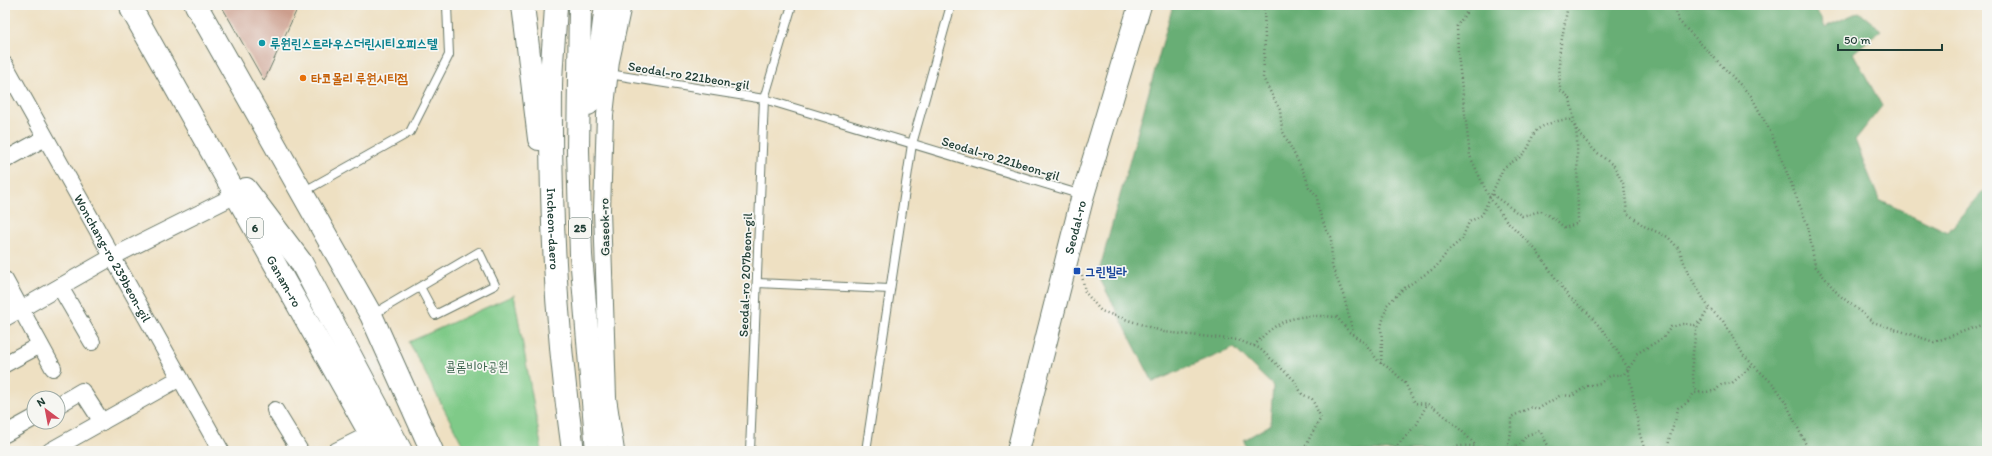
<svg xmlns="http://www.w3.org/2000/svg" width="1992" height="456" font-family="Itim,'Poor Story',sans-serif">
	<style>
		.green { fill: #7fca88; stroke: #4f845e }
		.forest { fill: #67ae74; stroke: #437654 }
		.building { fill: #cc9d8c }
		.lines { fill: none; stroke-linecap: round; stroke-linejoin: round }
		.lane-casing { stroke: #677666; stroke-width: 10 }
		.street-casing { stroke: #677666; stroke-width: 18 }
		.secondary-casing { stroke: #677666; stroke-width: 24 }
		.primary-casing { stroke: #677666; stroke-width: 24 }
		.highway-casing { stroke: #677666; stroke-width: 24 }
		.path { stroke: #677666; stroke-width: 2.5; stroke-dasharray: 1 3; stroke-linecap: butt }
		.lane { stroke: #fff; stroke-width: 8 }
		.street { stroke: #fff; stroke-width: 16 }
		.secondary { stroke: #fff; stroke-width: 22 }
		.primary { stroke: #fff; stroke-width: 22 }
		.highway { stroke: #fff; stroke-width: 22 }
		.culture-dot { fill: #0f9aa8; stroke: #f6f6f2; stroke-width: 1.5 }
		.food-dot { fill: #e8710a; stroke: #f6f6f2; stroke-width: 1.5 }
		.transit-dot { fill: #1a4fb4; stroke: #f6f6f2; stroke-width: 1.5 }
		.labels { text-anchor: middle; stroke-width: 3.5; stroke-linejoin: round; paint-order: stroke }
		.shield { fill: #f6f6f2; stroke: #60746d; stroke-width: 1 }
		.shield-label { font-size: 12px; font-weight: bold; fill: #1f3d34 }
		.culture-label { font-size: 13px; font-weight: bold; fill: #0d838f; stroke: #f6f6f2; text-anchor: start }
		.street-label { font-size: 13px; fill: #1f3d34; stroke: #f6f6f2 }
		.food-label { font-size: 13px; font-weight: bold; fill: #c56008; stroke: #f6f6f2; text-anchor: start }
		.transit-label { font-size: 13px; font-weight: bold; fill: #164399; stroke: #f6f6f2; text-anchor: start }
		.park-label { font-size: 13px; fill: #376049; stroke: #f6f6f2 }
	</style>
	<rect width="100%" height="100%" fill="#f6f6f2"/>
	<filter id="ink" filterUnits="userSpaceOnUse"><feTurbulence type="fractalNoise" baseFrequency=".025" numOctaves="2"/><feDisplacementMap in="SourceGraphic" scale="8" xChannelSelector="R" yChannelSelector="G"/><feConvolveMatrix kernelMatrix="1 2 1 2 8 2 1 2 1" color-interpolation-filters="sRGB"/></filter>
	<filter id="wash" filterUnits="userSpaceOnUse"><feTurbulence type="fractalNoise" baseFrequency=".012" numOctaves="4" result="noise"/><feDisplacementMap in="SourceGraphic" scale="16" xChannelSelector="R" yChannelSelector="G"/><feGaussianBlur stdDeviation="0.9" result="paint"/><feColorMatrix in="noise" values="0 0 0 0 0 0 0 0 0 0 0 0 0 0 0 0 0 1.4 0 .05"/><feComposite in="paint" operator="in"/></filter>
	<g filter="url(#wash)">
		<rect width="100%" height="100%" fill="#eee0c2"/>
		<path class="green" d="M 514,295 L 542,451 L 466,451 L 409,342 Z"/>
		<path class="forest" d="M 1173,5 L 1814,5 L 1825,27 L 1859,12 L 1881,30 L 1853,53 L 1882,106 L 1855,140 L 1879,200 L 1948,232 L 1987,187 L 1987,451 L 1247,451 L 1244,440 L 1270,425 L 1273,386 L 1234,348 L 1153,382 L 1098,275 Z"/>
		<g id="blocks">
			<path class="building" d="M 221,5 L 299,5 L 264,81 Z"/>
		</g>
	</g>
	<g filter="url(#ink)">
		<use href="#blocks" fill-opacity="0" stroke="#677666" stroke-width="1"/>
		<g class="lines">
			<defs>
				<g id="lane">
					<path d="M 609,74 L 764,99 L 1082,195"/>
					<path d="M 303,192 L 410,132 L 449,55 L 447,5"/>
					<path d="M 757,283 L 890,289"/>
					<path d="M 372,315 L 479,252 L 495,285 L 435,315 L 420,287"/>
					<path d="M 750,451 L 764,99 L 792,5"/>
					<path d="M 866,451 L 912,144 L 951,5"/>
				</g>
				<g id="street">
					<path id="s1" d="M 5,65 L 221,451"/>
					<path d="M 5,160 L 45,138"/>
					<path d="M 5,280 L 53,368"/>
					<path d="M 60,287 L 92,342"/>
					<path d="M 5,318 L 112,257 L 236,195"/>
					<path d="M 5,364 L 40,345"/>
					<path d="M 58,405 L 82,391 L 102,422"/>
					<path d="M 275,410 L 300,451"/>
					<path d="M 5,434 L 34,418"/>
					<path d="M 50,451 L 180,378"/>
					<path d="M 336,451 L 370,434"/>
					<path d="M 616,451 L 608,398 L 602,210 L 605,115 L 611,61 L 623,5"/>
				</g>
				<g id="secondary">
					<path id="s2" d="M 1018,451 L 1083,195 L 1140,5"/>
				</g>
				<g id="primary">
					<path id="s3" d="M 131,5 L 132,10 L 380,451"/>
					<path d="M 196,5 L 371,315 L 432,451"/>
					<path d="M 246,189 L 301,262 L 401,451"/>
				</g>
				<g id="highway">
					<path d="M 523,5 L 539,139"/>
					<path id="s4" d="M 556,5 C 555,33 551,61 551,89 C 550,211 556,331 573,451"/>
					<path d="M 580,5 L 578,150 L 581,255 L 597,451"/>
					<path d="M 588,104 L 602,37 L 606,5"/>
				</g>
			</defs>
			<use href="#lane" class="lane-casing"/>
			<use href="#street" class="street-casing"/>
			<use href="#secondary" class="secondary-casing"/>
			<use href="#primary" class="primary-casing"/>
			<use href="#highway" class="highway-casing"/>
			<g class="path">
				<path d="M 1264,5 L 1265,40 L 1263,78 L 1280,110 L 1282,130 L 1305,175 L 1309,187 L 1317,196 L 1318,208 L 1326,230 L 1331,237 L 1332,266 L 1344,297 L 1354,336"/>
				<path d="M 1475,5 L 1468,10 L 1457,26 L 1458,54 L 1470,156 L 1489,197 L 1506,220 L 1536,250 L 1568,296 L 1587,312 L 1606,334 L 1628,368 L 1640,435 L 1645,451"/>
				<path d="M 1674,5 L 1679,21 L 1751,96 L 1771,133 L 1808,226 L 1815,266 L 1838,294 L 1873,322 L 1934,342 L 1987,323"/>
				<path d="M 1489,197 L 1493,195 L 1522,216 L 1541,211 L 1556,220 L 1565,228 L 1578,223 L 1577,137 L 1570,98 L 1560,90 L 1559,55 L 1568,5"/>
				<path d="M 1082,275 L 1085,292 L 1101,311 L 1164,332 L 1238,340 L 1259,348 L 1294,380 L 1302,394 L 1312,399 L 1321,418 L 1310,437 L 1306,446 L 1308,451"/>
				<path d="M 1254,346 C 1279,316 1300,314 1337,317 L 1349,332 L 1365,343 L 1378,361 L 1392,370 L 1405,383 L 1415,403 C 1419,404 1424,403 1427,404 C 1436,406 1470,438 1476,446"/>
				<path d="M 1381,364 L 1382,342 L 1381,327 L 1387,305 L 1403,289 L 1436,267 L 1448,251 L 1462,239 L 1469,222 L 1482,215 L 1503,169 C 1508,163 1516,161 1521,156 C 1538,141 1524,132 1551,123 C 1558,121 1563,119 1570,120 L 1581,136 L 1594,150 L 1614,166 L 1624,185 L 1627,213 L 1644,226 L 1668,237 L 1679,249 L 1688,273 L 1709,308 L 1723,321 L 1744,356 L 1775,386 L 1785,401 L 1809,451"/>
				<path d="M 1700,392 L 1694,388 L 1692,361 L 1696,330 L 1709,308"/>
				<path d="M 1392,451 L 1417,424 L 1427,404"/>
				<path d="M 1442,451 C 1459,445 1470,443 1487,451"/>
				<path d="M 1505,451 L 1520,444 L 1527,435 L 1540,431 L 1551,451"/>
				<path d="M 1507,451 L 1511,432 L 1511,417 L 1532,407 L 1538,409 L 1561,395 L 1572,396 L 1587,386 L 1600,383 L 1610,376 L 1624,374 L 1634,361 L 1636,354 L 1663,338 L 1671,327 L 1683,324 L 1695,325 L 1702,320"/>
				<path d="M 1668,451 C 1668,435 1676,423 1678,408 L 1687,403 L 1694,393 L 1715,391 L 1721,385 L 1732,383 L 1753,365"/>
			</g>
			<use href="#lane" class="lane"/>
			<use href="#street" class="street"/>
			<use href="#secondary" class="secondary"/>
			<use href="#primary" class="primary"/>
			<use href="#highway" class="highway"/>
		</g>
	</g>
	<circle class="culture-dot" cx="262" cy="43" r="4"/>
	<circle class="food-dot" cx="303" cy="78" r="4"/>
	<rect class="transit-dot" x="1073" y="267" width="8" height="8" rx="2"/>
	<g class="labels">
		<g class="shield">
			<rect x="247" y="218" width="16" height="20" rx="3"/>
			<rect x="569" y="218" width="22" height="20" rx="3"/>
		</g>
		<g class="shield-label">
			<text x="255" y="232">6</text>
			<text x="580" y="232">25</text>
		</g>
		<g class="culture-label">
			<text x="270" y="48">루원린스트라우스더린시티오피스텔</text>
		</g>
		<g class="street-label">
			<text transform="translate(689 75) rotate(9)" y="5">Seodal-ro 221beon-gil</text>
			<text transform="translate(1001 158) rotate(17)" y="5">Seodal-ro 221beon-gil</text>
			<text transform="translate(604 227) rotate(-91)" y="5">Gaseok-ro</text>
			<text dy="5" stroke="none"><textPath href="#s2" startOffset="231">Seodal-ro</textPath></text>
			<text dy="5" stroke="none"><textPath href="#s4" startOffset="224">Incheon-daero</textPath></text>
			<text dy="5" stroke="none"><textPath href="#s1" startOffset="221">Wonchang-ro 239beon-gil</textPath></text>
			<text transform="translate(745 275) rotate(-88)" y="5">Seodal-ro 207beon-gil</text>
			<text dy="5" stroke="none"><textPath href="#s3" startOffset="316">Ganam-ro</textPath></text>
		</g>
		<g class="food-label">
			<text x="311" y="83">타코몰리 루원시티점</text>
		</g>
		<g class="transit-label">
			<text x="1085" y="276">그린빌라</text>
		</g>
		<g class="park-label">
			<text x="477" y="371">콜롬비아공원</text>
		</g>
	</g>
	<rect width="1992" height="456" fill="none" stroke="#f6f6f2" stroke-width="20"/>
	<g transform="translate(46 410) rotate(328)"><circle r="19" fill="#f6f6f2" stroke="#a0aca6"/>
	<path d="M0-3L7 15L0 10L-7 15Z" fill="#d1495b"/>
	<text y="-6" font-size="11" font-weight="bold" text-anchor="middle" fill="#1f3d34">N</text>
	</g>
	<path d="M1838 44v6h104v-6" fill="none" stroke="#1f3d34" stroke-width="2"/>
	<text x="1844" y="44" font-size="12" fill="#1f3d34" stroke="#f6f6f2" stroke-width="3" paint-order="stroke">50 m</text>
</svg>
